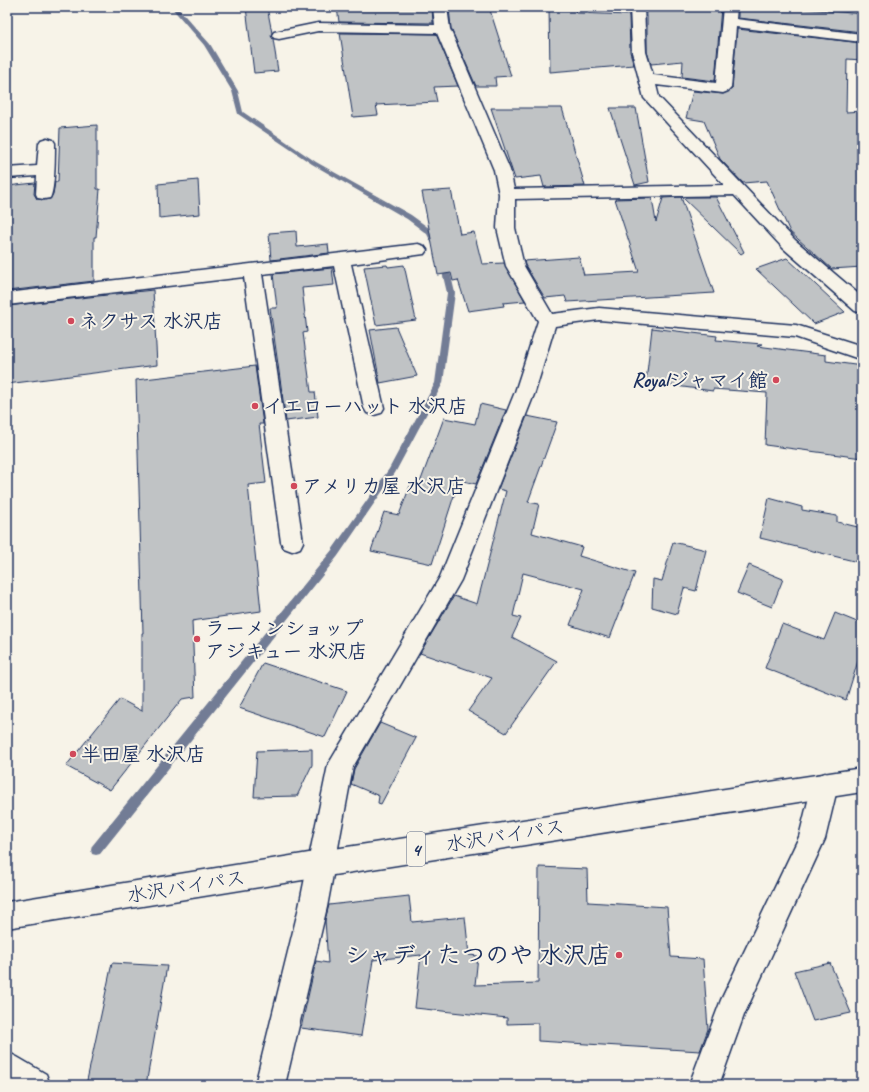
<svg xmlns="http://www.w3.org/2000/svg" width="869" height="1092" font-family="Caveat,'Klee One',sans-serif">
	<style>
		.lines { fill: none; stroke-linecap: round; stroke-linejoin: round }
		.stream { fill: #727c95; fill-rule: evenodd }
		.building { fill: #c0c3c5; stroke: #1b2f5e }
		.street-casing { stroke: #1b2f5e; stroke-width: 3 }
		.highway-casing { stroke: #1b2f5e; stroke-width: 3 }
		.street { fill: #f7f3e8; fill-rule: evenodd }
		.highway { fill: #f7f3e8; fill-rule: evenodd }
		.poi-dot { fill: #d1495b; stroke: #f7f3e8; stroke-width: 1.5 }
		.labels { text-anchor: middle; stroke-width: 4; stroke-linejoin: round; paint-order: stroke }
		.shield { fill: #f7f3e8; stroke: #5d6a87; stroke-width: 1 }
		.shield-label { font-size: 19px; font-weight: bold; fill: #1b2f5e }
		.poi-label { font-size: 20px; font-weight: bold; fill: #1b2f5e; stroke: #f7f3e8; text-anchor: start }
		.street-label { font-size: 20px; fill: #1b2f5e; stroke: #f7f3e8 }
		.near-poi-label { font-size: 24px; font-weight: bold; fill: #1b2f5e; stroke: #f7f3e8; text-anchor: end }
	</style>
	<rect width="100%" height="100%" fill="#f7f3e8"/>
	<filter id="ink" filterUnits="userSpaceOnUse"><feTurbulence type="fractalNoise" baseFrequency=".025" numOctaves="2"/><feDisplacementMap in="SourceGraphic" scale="8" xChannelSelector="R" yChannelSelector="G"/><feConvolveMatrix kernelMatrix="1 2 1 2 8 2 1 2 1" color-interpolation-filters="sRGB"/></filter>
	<g filter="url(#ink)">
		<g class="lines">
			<g class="stream">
				<path d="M 171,7 L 177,7 L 210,44 L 238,91 L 243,112 L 316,162 L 411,215 L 433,231 L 440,244 L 439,246 L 433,246 L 427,234 L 407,219 L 312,164 L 238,114 L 232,91 L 204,45 Z"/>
				<path d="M 441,261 L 444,261 L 448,263 L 455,293 L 443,383 L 395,473 L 338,556 L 100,854 L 96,855 L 92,854 L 91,850 L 92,846 L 332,550 L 389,469 L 435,383 L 447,293 L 440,263 Z"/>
			</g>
		</g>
		<g class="building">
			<path d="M 246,7 L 267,7 L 272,33 L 271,36 L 273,39 L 278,71 L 254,73 Z"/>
			<path d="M 337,7 L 432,7 L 433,23 L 339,22 Z"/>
			<path d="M 449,7 L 489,7 L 511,76 L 495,77 L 496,86 L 476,86 L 451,29 Z"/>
			<path d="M 549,7 L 574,7 L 576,13 L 629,15 L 630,52 L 634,65 L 550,72 Z"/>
			<path d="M 647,7 L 721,7 L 715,81 L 682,77 L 683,61 L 651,64 L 647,52 Z"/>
			<path d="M 738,7 L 798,7 L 798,8 L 862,14 L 862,32 L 738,18 Z"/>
			<path d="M 737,29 L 862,43 L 862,60 L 847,59 L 846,112 L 862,111 L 862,267 L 832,269 L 790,232 L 767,181 L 743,183 L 720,159 L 704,121 L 686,118 L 693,91 L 723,94 L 732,89 Z"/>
			<path d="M 340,33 L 436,34 L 458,86 L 434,87 L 437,102 L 376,105 L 378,115 L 353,117 Z"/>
			<path d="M 491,108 L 562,108 L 585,186 L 544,187 L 541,176 L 515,179 Z"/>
			<path d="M 610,108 L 636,108 L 649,182 L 635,185 Z"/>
			<path d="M 97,125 L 97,189 L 100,189 L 96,237 L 94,237 L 94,281 L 7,291 L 7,186 L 35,183 L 34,194 L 37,199 L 44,200 L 50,199 L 53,194 L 55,182 L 58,182 L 60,128 Z"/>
			<path d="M 198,180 L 200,214 L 159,218 L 158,184 Z"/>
			<path d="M 451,190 L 460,234 L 474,232 L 482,264 L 504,263 L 525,301 L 503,303 L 504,306 L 468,311 L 458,280 L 453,281 L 451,273 L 438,275 L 422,192 Z"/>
			<path d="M 681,197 L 714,293 L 567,302 L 565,296 L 545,298 L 525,265 L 524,261 L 579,257 L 584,275 L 639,272 L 615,199 L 652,198 L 656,222 L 663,198 Z"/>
			<path d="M 682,197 L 716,197 L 744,252 L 741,254 Z"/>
			<path d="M 296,231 L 297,247 L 328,244 L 329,253 L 271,260 L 269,233 Z"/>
			<path d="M 787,258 L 845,312 L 814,324 L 756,269 Z"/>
			<path d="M 387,265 L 388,267 L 404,265 L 416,320 L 376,325 L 364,267 Z"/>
			<path d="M 332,268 L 334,285 L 302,288 L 307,332 L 303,333 L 311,392 L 315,392 L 318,417 L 286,421 L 270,308 L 277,308 L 273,274 Z"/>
			<path d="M 153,290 L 157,365 L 7,384 L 7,306 Z"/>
			<path d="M 396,327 L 417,376 L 380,383 L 370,330 Z"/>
			<path d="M 652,328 L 717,336 L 716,340 L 762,344 L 757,346 L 826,355 L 826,361 L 862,366 L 862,458 L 765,445 L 767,393 L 713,389 L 713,391 L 646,382 Z"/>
			<path d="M 255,366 L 263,424 L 259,424 L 266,483 L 248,485 L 261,611 L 192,621 L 195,697 L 182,699 L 110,790 L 66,766 L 120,699 L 142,711 L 142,633 L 143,633 L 136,380 Z"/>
			<path d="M 480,404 L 506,410 L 476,484 L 459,480 L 432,564 L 371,551 L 384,512 L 399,515 L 410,486 L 418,488 L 444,418 L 475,424 Z"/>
			<path d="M 527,416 L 557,422 L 528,502 L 539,504 L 532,533 L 582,547 L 579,556 L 635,573 L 610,638 L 570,625 L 584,589 L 523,573 L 513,616 L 521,618 L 512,637 L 557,661 L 506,733 L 468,711 L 492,678 L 420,653 L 454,596 L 477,604 L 506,491 L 498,489 Z"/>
			<path d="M 769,498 L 802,507 L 802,510 L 837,516 L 837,522 L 862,528 L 862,563 L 760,538 Z"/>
			<path d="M 673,542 L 706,550 L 696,591 L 684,588 L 677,614 L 652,607 L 653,579 L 662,581 Z"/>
			<path d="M 749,565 L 783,579 L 772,607 L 737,593 Z"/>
			<path d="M 835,613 L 862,624 L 862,648 L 846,700 L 765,668 L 782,624 L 824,640 Z"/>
			<path d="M 263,663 L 347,691 L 325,737 L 239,708 Z"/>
			<path d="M 380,723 L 416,738 L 381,804 L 378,803 L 379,796 L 351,784 L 354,769 Z"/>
			<path d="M 312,749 L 312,765 L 297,796 L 254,797 L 257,751 Z"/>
			<path d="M 539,867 L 587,869 L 588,902 L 667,907 L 671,957 L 703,959 L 708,1029 L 700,1051 L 538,1041 L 538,1023 L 507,1024 L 507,1018 L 415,1008 L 421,955 L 373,960 L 361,1036 L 301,1028 L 316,961 L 328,963 L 325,920 L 329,905 L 409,896 L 412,922 L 465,917 L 469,955 L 478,956 L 475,985 L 538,983 Z"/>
			<path d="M 112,963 L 167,966 L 146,1085 L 86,1085 Z"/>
			<path d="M 830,963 L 851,1013 L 813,1021 L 794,971 Z"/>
		</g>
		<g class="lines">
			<defs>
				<g id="street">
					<path d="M 433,7 L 447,7 L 450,29 L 510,170 L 514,189 L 724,185 L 644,98 L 632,52 L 630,7 L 644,7 L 646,52 L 653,75 L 716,83 L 723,7 L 737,7 L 736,19 L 862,34 L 862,42 L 736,27 L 731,88 L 728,91 L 723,93 L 656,85 L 659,97 L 795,240 L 862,297 L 862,313 L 855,311 L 783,248 L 734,195 L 515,199 L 515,228 L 524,266 L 552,314 L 599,308 L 796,325 L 862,346 L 862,360 L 795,337 L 599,320 L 555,326 L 535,392 L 461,580 L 353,767 L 327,907 L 285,1085 L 255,1085 L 299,907 L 328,765 L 440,577 L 515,392 L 538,321 L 506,266 L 497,228 L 499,194 L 494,170 L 437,33 L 318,31 L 279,39 L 274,38 L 272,35 L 274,32 L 318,23 L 435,25 Z"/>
					<path d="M 47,138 L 53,140 L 55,143 C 55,155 55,190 50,198 L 44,199 L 38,198 L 36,194 L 37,176 L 7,178 L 7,168 L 37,166 L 39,143 L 41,140 Z"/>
					<path d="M 418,244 L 424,246 L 427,250 L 424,254 L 351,264 L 384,408 L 381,413 L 374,415 L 367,413 L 364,408 L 334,266 L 262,274 L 303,542 L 300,548 L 292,551 L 284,548 L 281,542 L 244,277 L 7,305 L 7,293 Z"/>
					<path d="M 825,773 L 834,777 L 838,785 L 825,839 L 744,1015 L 719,1085 L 689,1085 L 721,1000 L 799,837 L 812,785 L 816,777 Z"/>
					<path d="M 7,1052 L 17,1057 L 46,1074 L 50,1085 L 7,1084 Z"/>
				</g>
				<path id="highway" d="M 862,768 L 862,792 L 321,877 L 7,928 L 7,902 L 321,851 Z"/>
			</defs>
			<use href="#street" class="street-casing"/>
			<use href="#highway" class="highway-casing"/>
			<use href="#street" class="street"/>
			<use href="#highway" class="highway"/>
		</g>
	</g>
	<g class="poi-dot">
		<circle cx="71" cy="321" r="4"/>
		<circle cx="776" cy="380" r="4"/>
		<circle cx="255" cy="406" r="4"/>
		<circle cx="294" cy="486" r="4"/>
		<circle cx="197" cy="639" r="4"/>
		<circle cx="73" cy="754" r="4"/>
		<circle cx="619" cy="955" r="4"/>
	</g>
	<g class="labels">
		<rect class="shield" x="407" y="832" width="18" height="34" rx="3"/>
		<g class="shield-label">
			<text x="416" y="856">4</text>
		</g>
		<g class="poi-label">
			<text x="79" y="328">ネクサス 水沢店</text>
			<text x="768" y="387" text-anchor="end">Royalジャマイ館</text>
			<text x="263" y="413">イエローハット 水沢店</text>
			<text x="302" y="493">アメリカ屋 水沢店</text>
			<text x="205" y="635">ラーメンショップ<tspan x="205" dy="23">アジキュー 水沢店</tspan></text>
			<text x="81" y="761">半田屋 水沢店</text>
		</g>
		<g class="street-label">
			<text transform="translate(505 835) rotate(-9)" y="7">水沢バイパス</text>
			<text transform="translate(186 886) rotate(-9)" y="7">水沢バイパス</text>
		</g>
		<g class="near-poi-label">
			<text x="611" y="963">シャディたつのや 水沢店</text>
		</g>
	</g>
	<rect width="869" height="1092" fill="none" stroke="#f7f3e8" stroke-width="24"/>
	<rect x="12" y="12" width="845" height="1068" fill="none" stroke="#1b2f5e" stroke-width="1.5" filter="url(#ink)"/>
</svg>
